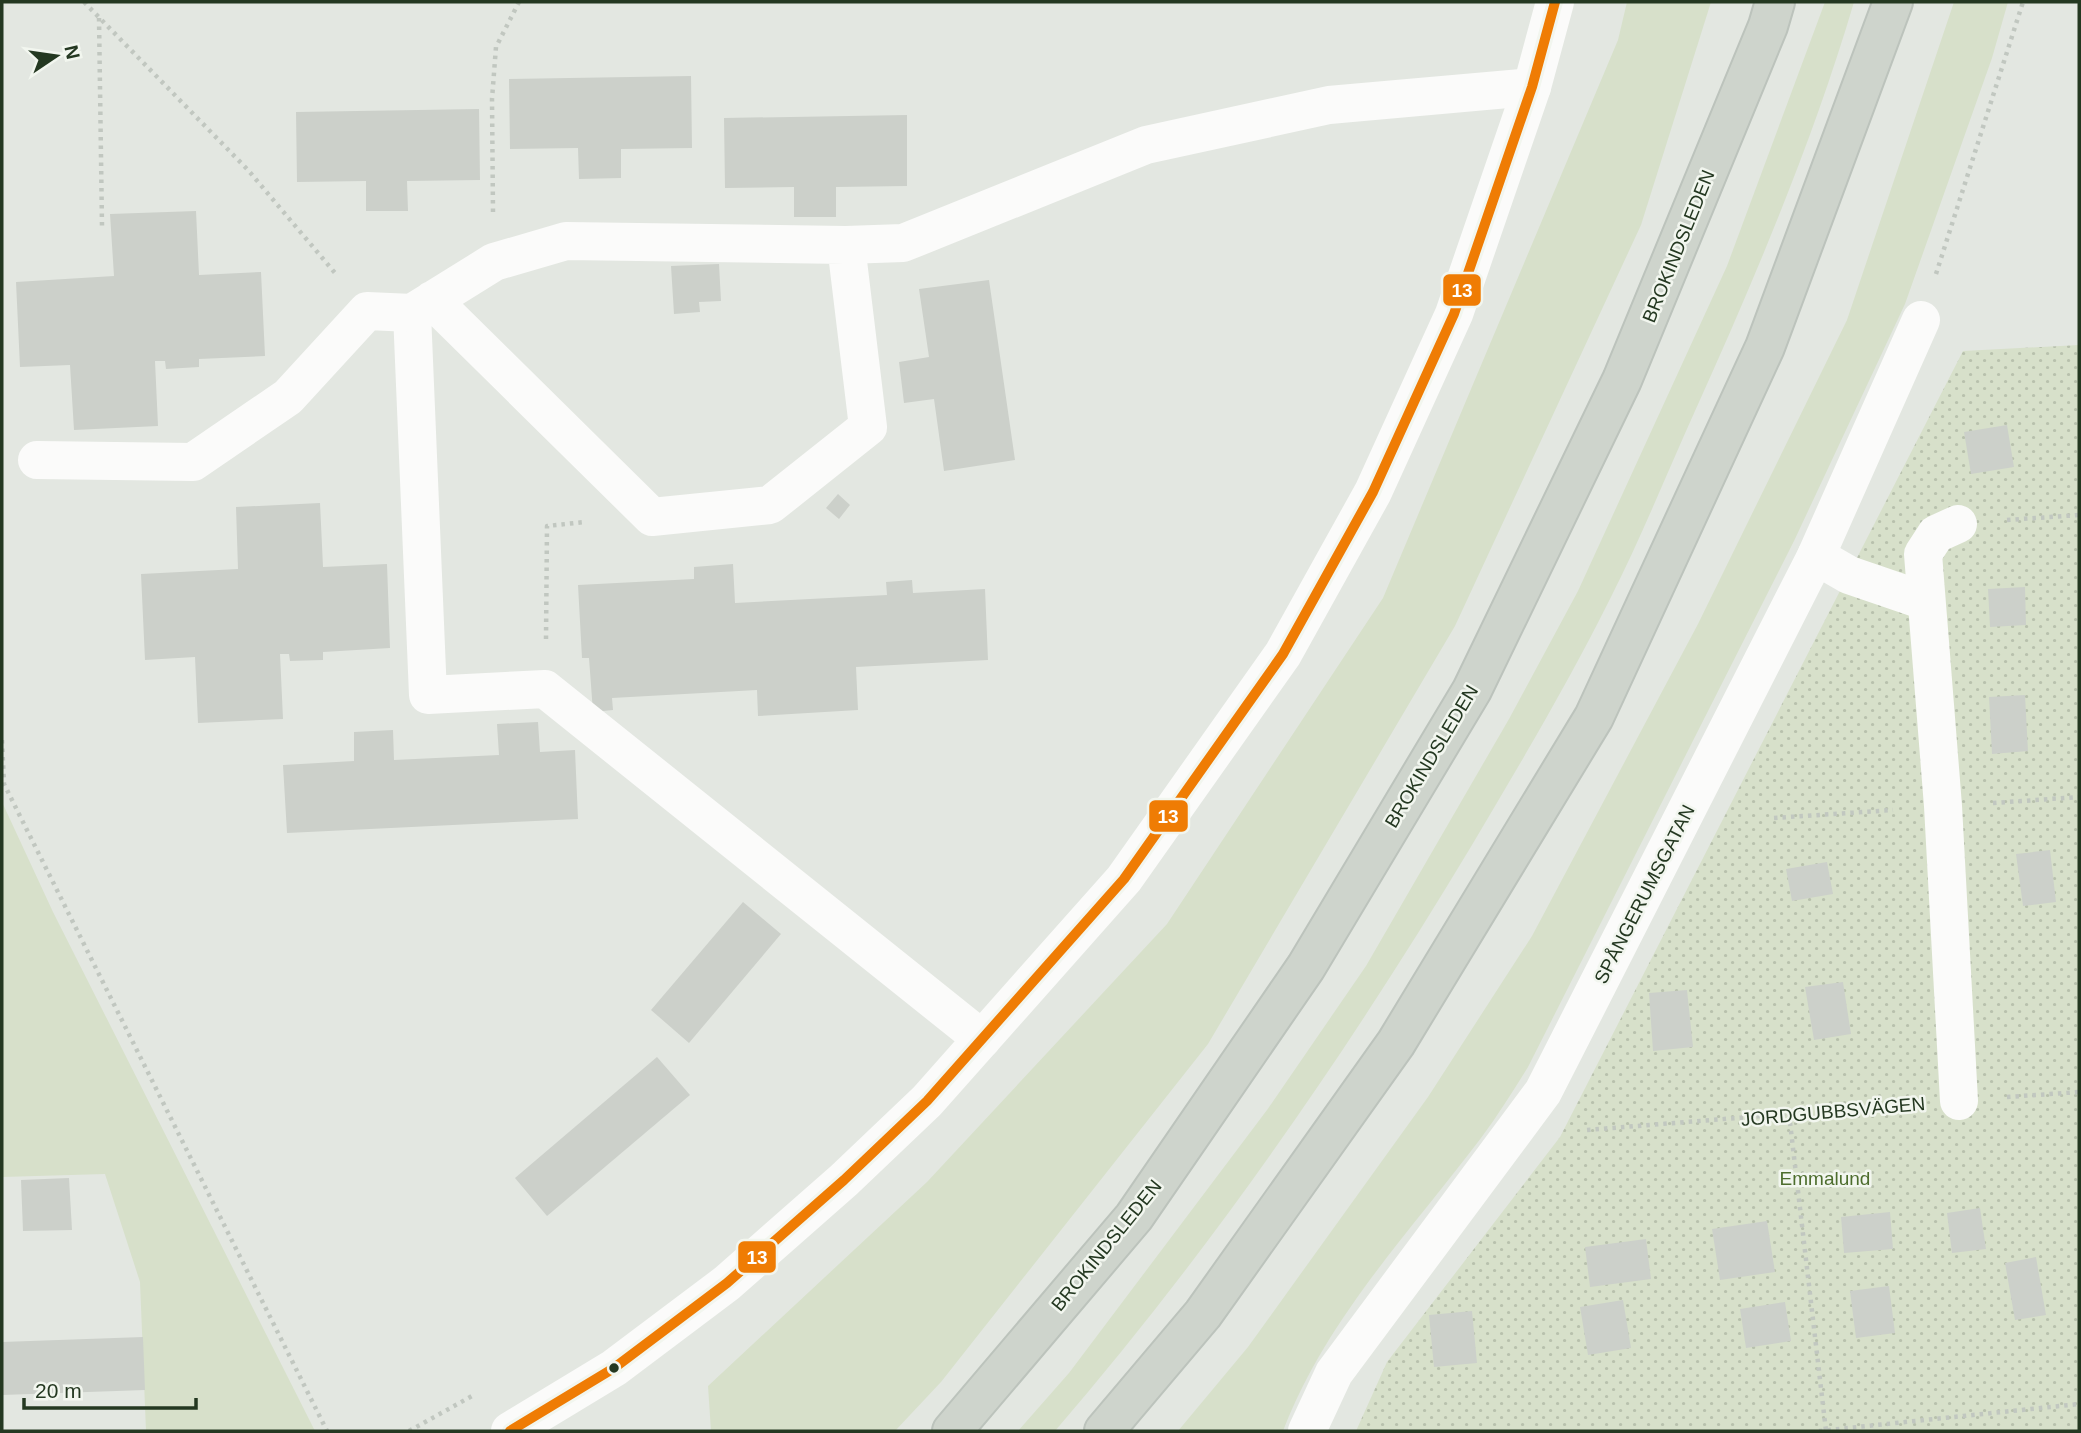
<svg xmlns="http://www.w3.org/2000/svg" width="2081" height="1433" font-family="Helvetica,sans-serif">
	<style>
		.grass { fill: #d7e0ca }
		.garden { fill: url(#garden-dots) }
		.building { fill: #ccd0ca }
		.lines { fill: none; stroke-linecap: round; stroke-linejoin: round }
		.major-casing { stroke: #bcc3bc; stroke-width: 42 }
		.path { stroke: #c1c7c0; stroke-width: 4.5; stroke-dasharray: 3.5 5; stroke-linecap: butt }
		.minor { stroke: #fbfbfa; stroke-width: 38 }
		.major { stroke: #ced4cc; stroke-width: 38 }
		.bus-1-casing { stroke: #f2f6ef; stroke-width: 16 }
		.bus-1 { stroke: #ef7c04; stroke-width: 10 }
		.bus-dot { fill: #243821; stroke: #f2f6ef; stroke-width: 2.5 }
		.labels { text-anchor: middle; stroke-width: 5; stroke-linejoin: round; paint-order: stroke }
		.street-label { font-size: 19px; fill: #243821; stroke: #f2f6ef }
		.park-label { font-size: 19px; fill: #4d6d2d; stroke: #f2f6ef }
		.line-badge { stroke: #f2f6ef; stroke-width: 2.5 }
		.badge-label { font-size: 19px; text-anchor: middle; font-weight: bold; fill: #fff }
	</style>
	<defs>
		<pattern id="garden-dots" width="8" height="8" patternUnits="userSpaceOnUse" patternTransform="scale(1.75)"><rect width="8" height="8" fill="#d7e0ca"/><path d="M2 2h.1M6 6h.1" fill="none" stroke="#b8c1ad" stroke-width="1.8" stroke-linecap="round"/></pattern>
	</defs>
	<rect width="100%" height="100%" fill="#e3e7e1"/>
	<g class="grass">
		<path d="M 1627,2 L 1711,2 L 1641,225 L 1455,626 L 1208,1044 L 941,1382 L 895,1431 L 711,1431 L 708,1386 L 927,1182 L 1167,924 L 1383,598 L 1618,40 Z"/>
		<path d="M 1825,2 L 1854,2 C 1813,141 1755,278 1695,411 C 1667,473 1641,538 1610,599 C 1568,683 1520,764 1472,845 C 1349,1050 1211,1250 1055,1431 L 1018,1431 L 1069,1373 L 1267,1110 L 1366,966 L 1509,719 L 1578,591 L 1727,266 Z"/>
		<path d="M 1954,2 L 2008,2 L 1992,58 L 1905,304 L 1794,541 L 1528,1067 C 1513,1091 1498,1115 1481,1138 C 1410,1232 1326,1319 1283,1431 L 1178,1431 L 1248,1347 L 1428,1097 L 1532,936 L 1698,624 L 1847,320 Z"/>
		<path d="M 2,802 L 53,912 L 315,1431 L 146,1431 L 140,1282 L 105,1174 L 2,1177 Z"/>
	</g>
	<path class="garden" d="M 2079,345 L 2079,1431 L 1356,1431 L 1387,1362 L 1560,1137 L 1963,351 Z"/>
	<g class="building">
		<path d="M 691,76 L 692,148 L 621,149 L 621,178 L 579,179 L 578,148 L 510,149 L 509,79 Z"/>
		<path d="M 479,109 L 480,180 L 407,181 L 408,211 L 366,211 L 366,181 L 297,182 L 296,112 Z"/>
		<path d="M 907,115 L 907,186 L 836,187 L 836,217 L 794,217 L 794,187 L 725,188 L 724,118 Z"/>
		<path d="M 196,211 L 199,275 L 261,272 L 265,356 L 199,359 L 199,367 L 166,369 L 165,361 L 155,361 L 158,426 L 74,430 L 70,365 L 20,367 L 16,282 L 114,276 L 110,214 Z"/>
		<path d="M 719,264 L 721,301 L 699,302 L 700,312 L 674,314 L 671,266 Z"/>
		<path d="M 989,280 L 1015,460 L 944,471 L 934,399 L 904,403 L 899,362 L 929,357 L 919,289 Z"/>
		<path d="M 2007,425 L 2014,467 L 1971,474 L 1964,432 Z"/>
		<path d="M 838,494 L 850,505 L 839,519 L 826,508 Z"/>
		<path d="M 320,503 L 323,567 L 387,564 L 390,648 L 323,652 L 323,660 L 290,661 L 289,654 L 280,654 L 283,719 L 198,723 L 195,657 L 145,660 L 141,574 L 238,569 L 236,507 Z"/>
		<path d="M 733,564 L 735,603 L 887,595 L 886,582 L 912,580 L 913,593 L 985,589 L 988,660 L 856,667 L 858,710 L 758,716 L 757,690 L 612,698 L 613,710 L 593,712 L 589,658 L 582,658 L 578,585 L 694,579 L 694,567 Z"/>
		<path d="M 2025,587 L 2026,625 L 1990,627 L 1988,589 Z"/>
		<path d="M 2025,695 L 2028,751 L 1992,754 L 1989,697 Z"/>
		<path d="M 538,722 L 540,752 L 575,750 L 578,819 L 287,833 L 283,765 L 354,761 L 354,732 L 393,730 L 394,760 L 499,755 L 497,724 Z"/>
		<path d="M 2050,850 L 2056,902 L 2023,906 L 2016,854 Z"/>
		<path d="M 1827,862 L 1833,894 L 1792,901 L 1786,869 Z"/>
		<path d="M 743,902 L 781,934 L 689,1043 L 651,1010 Z"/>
		<path d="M 1843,982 L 1851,1034 L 1814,1040 L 1805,987 Z"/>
		<path d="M 1687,990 L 1693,1047 L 1653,1051 L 1649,993 Z"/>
		<path d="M 657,1057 L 690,1095 L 547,1216 L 515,1178 Z"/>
		<path d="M 69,1178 L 72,1230 L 23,1231 L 21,1180 Z"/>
		<path d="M 1980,1208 L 1986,1249 L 1952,1253 L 1947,1213 Z"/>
		<path d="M 1890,1212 L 1893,1249 L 1844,1253 L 1841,1217 Z"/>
		<path d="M 1767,1221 L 1775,1272 L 1720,1280 L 1712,1229 Z"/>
		<path d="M 1646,1239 L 1651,1279 L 1590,1287 L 1585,1247 Z"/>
		<path d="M 2036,1257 L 2046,1315 L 2015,1320 L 2005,1263 Z"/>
		<path d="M 1889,1286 L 1895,1333 L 1856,1338 L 1850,1291 Z"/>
		<path d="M 1623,1300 L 1631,1348 L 1588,1355 L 1580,1307 Z"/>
		<path d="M 1785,1302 L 1791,1341 L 1746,1348 L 1740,1309 Z"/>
		<path d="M 1472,1311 L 1477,1363 L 1434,1367 L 1429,1315 Z"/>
		<path d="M 143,1337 L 145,1390 L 2,1395 L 2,1342 Z"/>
	</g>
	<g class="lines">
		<defs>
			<g id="major">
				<path d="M 952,1431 L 1134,1217 L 1306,967 L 1472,690 L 1622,380 L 1768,26 L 1775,2"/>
				<path d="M 1104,1431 L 1203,1314 L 1396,1043 L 1594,717 L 1765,347 L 1893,2"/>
			</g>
		</defs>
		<use href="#major" class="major-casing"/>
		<g class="path">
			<path d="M 84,2 L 248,170 L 335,273"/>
			<path d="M 99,18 L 102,226"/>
			<path d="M 493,212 L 492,99 L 496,47 L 519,2"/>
			<path d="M 1936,274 L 2023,2"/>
			<path d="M 2007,520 L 2079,515"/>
			<path d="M 546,639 L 547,526 L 585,522"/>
			<path d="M 2,740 L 4,784 L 327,1431"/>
			<path d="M 1993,803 L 2079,797"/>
			<path d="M 1774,818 L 1893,810"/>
			<path d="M 2007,1097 L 2079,1092"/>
			<path d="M 1789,1114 L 1826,1431"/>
			<path d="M 1587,1130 L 1911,1104"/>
			<path d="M 409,1431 L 472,1396"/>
			<path d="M 1819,1431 L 2079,1404"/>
		</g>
		<g class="minor">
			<path d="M 846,245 L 903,243 L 1146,145 L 1329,105 L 1532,87"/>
			<path d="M 432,300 L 652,517 L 770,505 L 868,427 L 846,245 L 566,241 L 494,262 L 412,313 L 428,695 L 545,689 L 982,1039"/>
			<path d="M 37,460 L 193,462 L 288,397 L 367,311 L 412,313"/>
			<path d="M 1958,524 L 1936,534 L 1923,554 L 1943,806 L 1959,1101"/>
			<path d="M 1816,556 L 1849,575 L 1925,601"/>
			<path d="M 510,1431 L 614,1368 L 727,1283 L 844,1180 L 927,1101 L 1124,879 L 1283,654 L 1373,492 L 1454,314 L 1532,87 L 1555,2"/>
			<path d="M 1307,1431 L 1334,1373 L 1543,1092 L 1816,556 L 1921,320"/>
		</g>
		<use href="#major" class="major"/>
		<defs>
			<path id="bus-1" d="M 510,1431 L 614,1368 L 727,1283 L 844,1180 L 927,1101 L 1124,879 L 1283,654 L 1373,492 L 1454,314 L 1532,87 L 1555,2"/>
		</defs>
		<use href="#bus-1" class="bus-1-casing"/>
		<use href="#bus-1" class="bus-1"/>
	</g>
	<circle class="bus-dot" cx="614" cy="1368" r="6"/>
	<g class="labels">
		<g class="street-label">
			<text transform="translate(1678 246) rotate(-68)" y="7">BROKINDSLEDEN</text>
			<text transform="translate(1431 756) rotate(-59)" y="7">BROKINDSLEDEN</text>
			<text transform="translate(1644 894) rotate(-63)" y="7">SPÅNGERUMSGATAN</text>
			<text transform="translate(1833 1111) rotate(-5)" y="7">JORDGUBBSVÄGEN</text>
			<text transform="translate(1106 1245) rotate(-51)" y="7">BROKINDSLEDEN</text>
		</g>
		<g class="park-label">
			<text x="1825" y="1185">Emmalund</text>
		</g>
	</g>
	<g class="line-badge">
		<rect x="1442" y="273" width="40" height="34" rx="7" fill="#ef7c04"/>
		<rect x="1148" y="799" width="41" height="34" rx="7" fill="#ef7c04"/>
		<rect x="737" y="1240" width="40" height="34" rx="7" fill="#ef7c04"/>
	</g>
	<g class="badge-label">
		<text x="1462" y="297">13</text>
		<text x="1168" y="823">13</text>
		<text x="757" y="1264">13</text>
	</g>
	<rect width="2081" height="1433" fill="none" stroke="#243821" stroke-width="7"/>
	<g transform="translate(56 56) rotate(77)" stroke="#f2f6ef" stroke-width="5" paint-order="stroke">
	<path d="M0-5L12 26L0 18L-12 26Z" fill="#243821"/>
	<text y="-10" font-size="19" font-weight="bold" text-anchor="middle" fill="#243821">N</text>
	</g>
	<path d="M24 1398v10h172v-10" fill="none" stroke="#243821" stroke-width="3.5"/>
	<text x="35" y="1398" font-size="21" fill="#243821" stroke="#f2f6ef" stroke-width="5" paint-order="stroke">20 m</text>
</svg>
